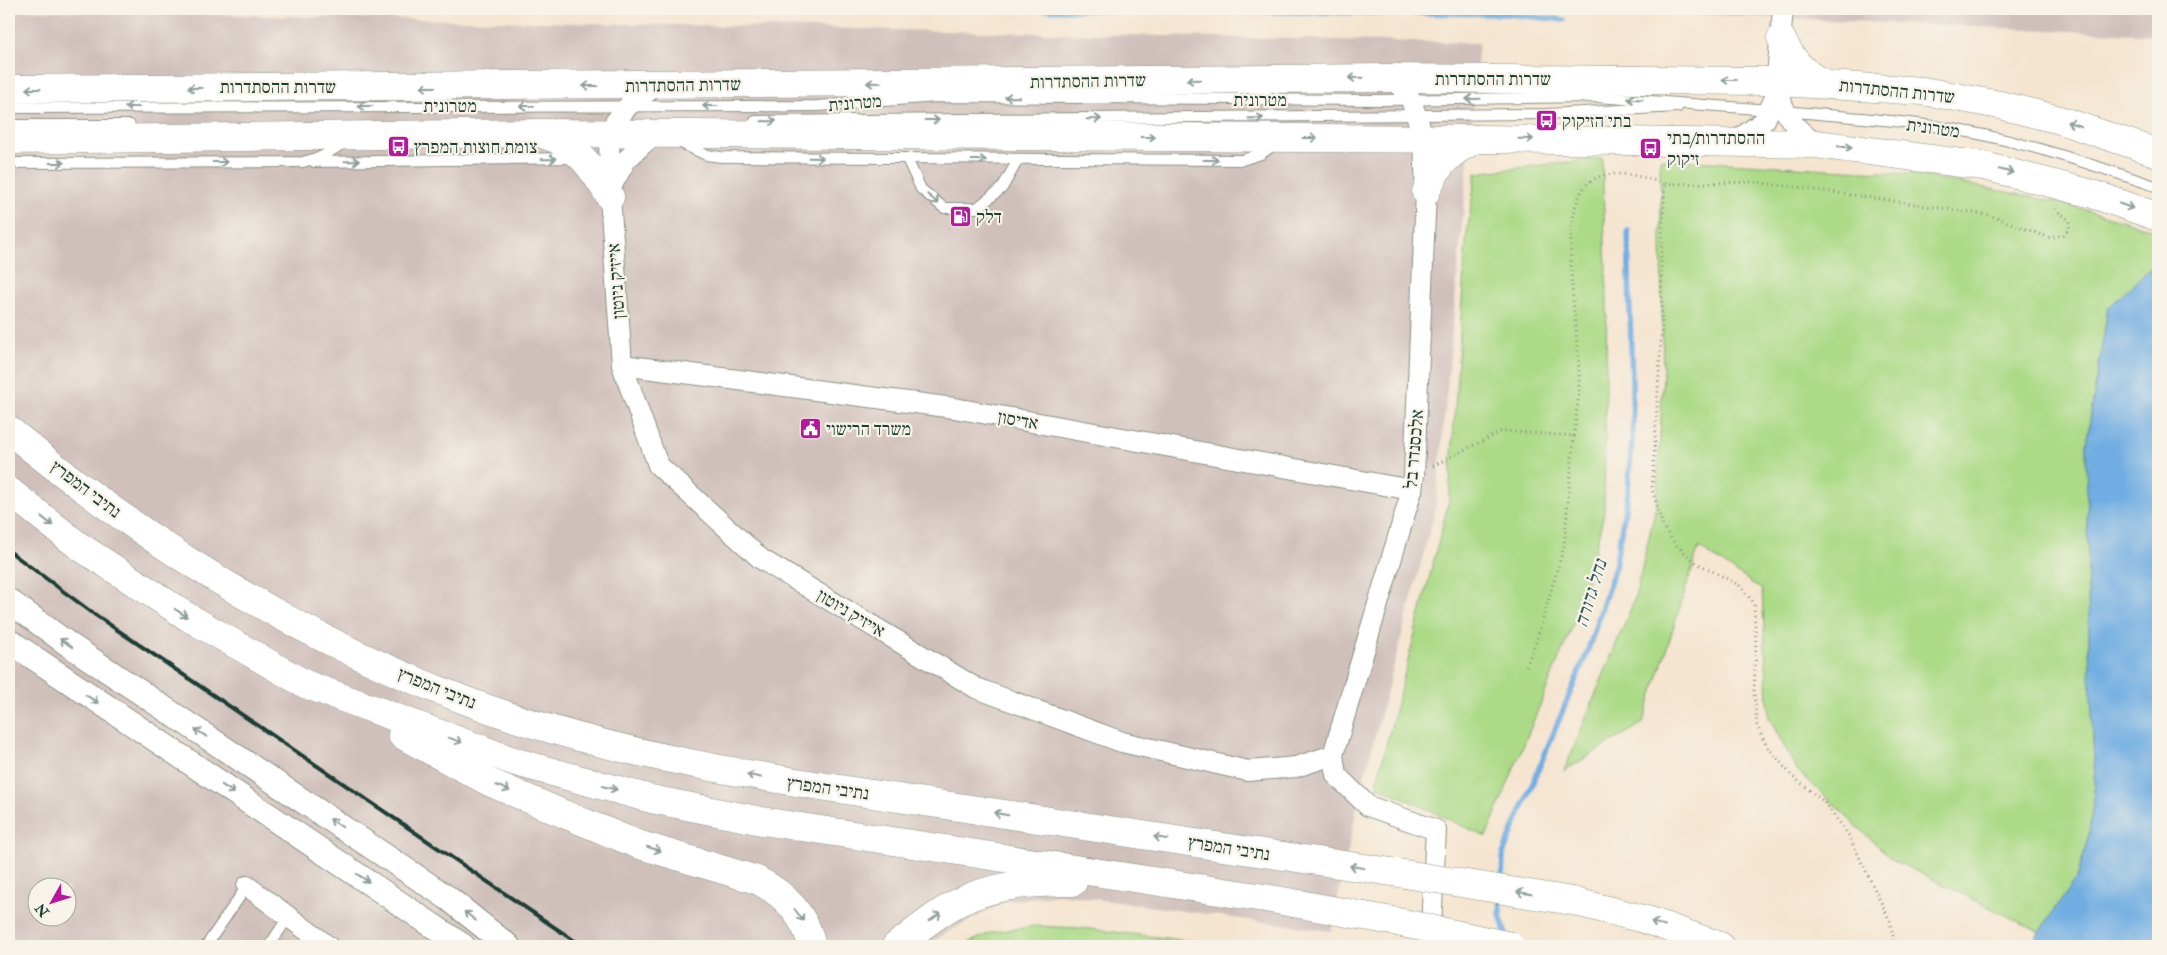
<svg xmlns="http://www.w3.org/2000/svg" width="2167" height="955" font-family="'IM FELL Double Pica','Frank Ruhl Libre',serif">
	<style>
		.industrial { fill: #d0c0bc; fill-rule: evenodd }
		.green { fill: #acda87; stroke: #668c5e }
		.water { fill: #71ade2; stroke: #48758b }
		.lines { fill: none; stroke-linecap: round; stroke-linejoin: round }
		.stream { stroke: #71ade2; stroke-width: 5.5 }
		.service-casing { stroke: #8a9182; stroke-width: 12 }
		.minor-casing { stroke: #8a9182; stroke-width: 22 }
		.tertiary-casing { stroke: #8a9182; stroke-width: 26 }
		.trunk-casing { stroke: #8a9182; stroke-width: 29 }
		.motorway-casing { stroke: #8a9182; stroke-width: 29 }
		.path { stroke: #8a9182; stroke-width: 3; stroke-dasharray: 1 4; stroke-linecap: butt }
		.service { stroke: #fff; stroke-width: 10 }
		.minor { stroke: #fff; stroke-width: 20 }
		.tertiary { stroke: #fff; stroke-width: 24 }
		.trunk { stroke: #fff; stroke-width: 28 }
		.motorway { stroke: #fff; stroke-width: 28 }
		.rail { stroke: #1f3d34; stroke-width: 4 }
		.motorway-bridge-casing { stroke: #8a9182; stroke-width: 29; stroke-linecap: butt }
		.motorway-bridge { stroke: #fff; stroke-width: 28 }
		.oneway { stroke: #8f9e9a }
		.labels { text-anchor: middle; stroke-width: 4.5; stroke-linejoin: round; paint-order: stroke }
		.street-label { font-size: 18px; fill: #1f3d34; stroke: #f7f3e8 }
		.poi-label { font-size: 18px; fill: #1f3d34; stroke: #f7f3e8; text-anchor: start }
		.water-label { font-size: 19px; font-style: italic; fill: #345960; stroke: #f7f3e8 }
	</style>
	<rect width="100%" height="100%" fill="#f7f3e8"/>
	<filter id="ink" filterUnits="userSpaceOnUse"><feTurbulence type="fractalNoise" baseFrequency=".02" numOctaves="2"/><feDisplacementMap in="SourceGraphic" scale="10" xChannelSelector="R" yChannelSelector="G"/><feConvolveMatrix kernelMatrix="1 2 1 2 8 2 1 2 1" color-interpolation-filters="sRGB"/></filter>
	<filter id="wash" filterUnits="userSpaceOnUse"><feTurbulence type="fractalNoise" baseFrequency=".0096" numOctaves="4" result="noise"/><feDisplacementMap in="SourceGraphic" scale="20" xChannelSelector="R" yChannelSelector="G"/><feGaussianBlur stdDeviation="1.12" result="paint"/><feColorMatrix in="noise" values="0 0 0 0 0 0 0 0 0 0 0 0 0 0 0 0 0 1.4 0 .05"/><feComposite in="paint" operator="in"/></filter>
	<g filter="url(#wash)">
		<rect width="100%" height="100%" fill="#f5e5d0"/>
		<g class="industrial">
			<path d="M 1582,9 L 2158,9 L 2158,35 Z"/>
			<path d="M 9,10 L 1479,43 L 1436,506 L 1360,793 L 1331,931 L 1059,894 L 1006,901 L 944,934 L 927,946 L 9,946 ZM 38,888 L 68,888 L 68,918 L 38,918 Z"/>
		</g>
		<g class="green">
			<path d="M 1602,158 L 1607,298 L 1604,513 L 1583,600 L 1486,837 L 1376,785 L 1449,501 L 1466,240 L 1476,173 Z"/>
			<path d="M 1660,159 L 1914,174 L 2062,203 L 2158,231 L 2158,262 L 2108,308 L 2086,445 L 2089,650 L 2095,783 L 2089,835 L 2077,878 L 2040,932 L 1893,860 L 1797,770 L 1769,718 L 1762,590 L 1699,547 L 1643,723 L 1564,771 L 1635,598 L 1657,502 L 1663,373 Z"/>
			<path d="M 1035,926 L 1081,928 L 1232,946 L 961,946 L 993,932 Z"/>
		</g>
		<path class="water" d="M 2158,261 L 2158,946 L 2029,946 L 2077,878 L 2089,835 L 2095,783 L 2089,650 L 2086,445 L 2108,308 Z"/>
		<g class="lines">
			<g class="stream">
				<path d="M 969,9 L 1508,14 L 1564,20"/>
				<path d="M 1502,882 L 1503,854 L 1587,653 L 1615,567 L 1628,492 L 1633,427 L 1628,231"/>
				<path d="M 1501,896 L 1500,915 L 1507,938"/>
			</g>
		</g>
	</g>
	<g filter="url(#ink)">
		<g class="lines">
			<defs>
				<g id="service">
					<path d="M 9,108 L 817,106 L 937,97 L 1380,100 L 1597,97 L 1771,110"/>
					<path d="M 1786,111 C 1835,116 1885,119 1934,126 C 2011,137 2085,162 2158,187"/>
					<path d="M 755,121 L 1546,114 L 1678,107"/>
					<path d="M 9,125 L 130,125"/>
					<path d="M 679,142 L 706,155 L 721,157 L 1242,160 L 1261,154 L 1275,144"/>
					<path d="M 907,159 L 921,189 L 944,208 L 977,208 L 1002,188 L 1018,160"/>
					<path d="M 314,162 L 574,158"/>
					<path d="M 9,163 L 303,162 L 323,156 L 345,142"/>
					<path d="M 206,946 L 247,886"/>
					<path d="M 269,946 L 289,916"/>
				</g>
				<g id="minor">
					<path d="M 1391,78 L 1401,87 L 1411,100 L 1424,139 L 1426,192 L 1414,475 L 1412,490 L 1333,755 L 1336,775 L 1368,806 L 1436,830 L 1430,946"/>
					<path d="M 657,85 L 628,106 L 615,122 L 609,134 L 610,197 L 622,365 L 658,465 L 761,559 L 976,688 L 1122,742 L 1248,771 L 1296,767 L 1333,755"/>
					<path d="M 1778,86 C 1781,112 1794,128 1816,144"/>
					<path d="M 1736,141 L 1765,120 L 1775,97 L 1783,9"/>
					<path d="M 612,185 L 626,160 L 654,134"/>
					<path d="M 622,365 L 954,408 L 1412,490"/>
					<path d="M 247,886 L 328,946"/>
				</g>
				<g id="tertiary">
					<path d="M 9,601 L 68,644 L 448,898 L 508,946"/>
					<path d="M 9,641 L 463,946"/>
				</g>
				<g id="trunk">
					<path d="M 1781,38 C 1792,60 1802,73 1825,84"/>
					<path d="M 9,89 L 1391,78 L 1765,81 L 1923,91 L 2000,105 L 2060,120 L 2158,153"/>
					<path d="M 545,135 C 577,144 594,170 610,197"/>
					<path d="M 9,140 L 539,133 L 1477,139 L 1816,144 L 1984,166 L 2093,194 L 2158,217"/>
					<path d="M 1426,192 C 1437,164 1450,152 1477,139"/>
				</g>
				<g id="motorway">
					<path d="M 9,430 C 145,543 298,637 464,700 C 616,758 779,780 938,804 C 1094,828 1249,851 1405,874"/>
					<path d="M 9,491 L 79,546 L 188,617 L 305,684 L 516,762 L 651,799 L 762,821 L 1277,900 L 1403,923"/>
					<path d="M 402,735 L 489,782 L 559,812 L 637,844 L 757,880 C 785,894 805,915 812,946"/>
					<path d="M 1572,901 L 1647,920 L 1720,946"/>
					<path d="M 896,946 C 919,929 943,908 970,897 C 1002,884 1039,882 1073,882"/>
				</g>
			</defs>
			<use href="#service" class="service-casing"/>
			<use href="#minor" class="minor-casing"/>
			<use href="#tertiary" class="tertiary-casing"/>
			<use href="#trunk" class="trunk-casing"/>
			<use href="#motorway" class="motorway-casing"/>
			<g class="path">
				<path d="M 1665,184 L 1753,182 L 1803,188 L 1989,215 L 2050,238 L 2063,235 L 2069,229 L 2070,221 L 2055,209"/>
				<path d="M 1574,436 C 1576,415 1580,393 1579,372 C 1578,327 1559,228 1582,191 C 1598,163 1642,176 1665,184 L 1661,257 L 1662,325 L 1652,489 L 1663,526 L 1675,544 L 1695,562 L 1739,585 L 1754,603 L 1756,646 L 1754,692 L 1757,726 L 1766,745 L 1792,776 L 1823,801 L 1848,834 L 1890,921 L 1895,946"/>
				<path d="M 1433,466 L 1502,431 L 1574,436 L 1564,546 L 1537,639 L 1526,667"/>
			</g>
			<use href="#service" class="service"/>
			<use href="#minor" class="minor"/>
			<use href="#tertiary" class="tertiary"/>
			<use href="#trunk" class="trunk"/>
			<use href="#motorway" class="motorway"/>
			<path class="rail" d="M 9,551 L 94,614 L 582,946"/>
			<defs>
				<g id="motorway-bridge">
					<path d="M 1405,874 L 1572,901"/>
					<path d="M 1403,923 L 1510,946"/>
				</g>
			</defs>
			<use href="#motorway-bridge" class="motorway-bridge-casing"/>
			<use href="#motorway-bridge" class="motorway-bridge"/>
		</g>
		<defs><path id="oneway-shaft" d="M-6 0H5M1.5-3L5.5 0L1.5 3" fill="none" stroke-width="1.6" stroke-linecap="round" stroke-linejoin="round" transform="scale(1.25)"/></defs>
		<g class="oneway">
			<use href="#oneway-shaft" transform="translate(1356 78) rotate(179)"/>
			<use href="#oneway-shaft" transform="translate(1194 80) rotate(179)"/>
			<use href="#oneway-shaft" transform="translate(1729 80) rotate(-180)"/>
			<use href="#oneway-shaft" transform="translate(874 83) rotate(179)"/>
			<use href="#oneway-shaft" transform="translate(590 86) rotate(180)"/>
			<use href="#oneway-shaft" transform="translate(428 87) rotate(180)"/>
			<use href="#oneway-shaft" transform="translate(195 88) rotate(180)"/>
			<use href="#oneway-shaft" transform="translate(33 89) rotate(180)"/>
			<use href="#oneway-shaft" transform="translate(1012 97) rotate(-179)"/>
			<use href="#oneway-shaft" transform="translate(1473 99) rotate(178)"/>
			<use href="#oneway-shaft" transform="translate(1635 99) rotate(-177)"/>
			<use href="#oneway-shaft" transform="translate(365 106) rotate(180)"/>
			<use href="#oneway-shaft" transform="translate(527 106) rotate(180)"/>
			<use href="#oneway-shaft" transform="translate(710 106) rotate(180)"/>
			<use href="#oneway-shaft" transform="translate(132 107) rotate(180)"/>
			<use href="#oneway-shaft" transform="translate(1256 118) rotate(-1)"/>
			<use href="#oneway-shaft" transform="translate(1094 119) rotate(-1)"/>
			<use href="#oneway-shaft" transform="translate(932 120)"/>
			<use href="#oneway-shaft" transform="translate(769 121) rotate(-1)"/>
			<use href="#oneway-shaft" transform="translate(2074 124) rotate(-162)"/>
			<use href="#oneway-shaft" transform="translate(1148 137)"/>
			<use href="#oneway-shaft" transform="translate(1310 138)"/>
			<use href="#oneway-shaft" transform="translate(1526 139) rotate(1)"/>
			<use href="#oneway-shaft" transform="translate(1845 147) rotate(6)"/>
			<use href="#oneway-shaft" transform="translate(816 158) rotate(1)"/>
			<use href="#oneway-shaft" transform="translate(549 159) rotate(-1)"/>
			<use href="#oneway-shaft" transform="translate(979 160)"/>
			<use href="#oneway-shaft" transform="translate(1211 160)"/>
			<use href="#oneway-shaft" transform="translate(352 161) rotate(-1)"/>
			<use href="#oneway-shaft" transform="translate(220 162)"/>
			<use href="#oneway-shaft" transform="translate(57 163)"/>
			<use href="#oneway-shaft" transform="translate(2006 171) rotate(14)"/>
			<use href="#oneway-shaft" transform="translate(933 199) rotate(40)"/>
			<use href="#oneway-shaft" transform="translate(2126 206) rotate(19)"/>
			<use href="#oneway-shaft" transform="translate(47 521) rotate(38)"/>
			<use href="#oneway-shaft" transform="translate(181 613) rotate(33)"/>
			<use href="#oneway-shaft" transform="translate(66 643) rotate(-145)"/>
			<use href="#oneway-shaft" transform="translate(92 699) rotate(33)"/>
			<use href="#oneway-shaft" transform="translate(201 733) rotate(-146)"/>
			<use href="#oneway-shaft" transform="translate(455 740) rotate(20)"/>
			<use href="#oneway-shaft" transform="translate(754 776) rotate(-168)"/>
			<use href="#oneway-shaft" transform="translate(503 788) rotate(23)"/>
			<use href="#oneway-shaft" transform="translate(610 788) rotate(14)"/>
			<use href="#oneway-shaft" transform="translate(228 789) rotate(33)"/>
			<use href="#oneway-shaft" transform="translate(1001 814) rotate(-171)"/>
			<use href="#oneway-shaft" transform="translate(336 823) rotate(-146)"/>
			<use href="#oneway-shaft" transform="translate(1161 838) rotate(-171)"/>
			<use href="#oneway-shaft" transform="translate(654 849) rotate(17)"/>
			<use href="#oneway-shaft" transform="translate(1357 867) rotate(-171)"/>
			<use href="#oneway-shaft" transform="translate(363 878) rotate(33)"/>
			<use href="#oneway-shaft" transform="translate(1524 893) rotate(-171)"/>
			<use href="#oneway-shaft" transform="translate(799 915) rotate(53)"/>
			<use href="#oneway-shaft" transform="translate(470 916) rotate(-141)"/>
			<use href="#oneway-shaft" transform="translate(935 917) rotate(-36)"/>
			<use href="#oneway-shaft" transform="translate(1658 924) rotate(-160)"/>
		</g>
	</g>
	<defs>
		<symbol id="bus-square" viewBox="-11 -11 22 22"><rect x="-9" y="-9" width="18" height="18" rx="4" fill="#b5179e" stroke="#f7f3e8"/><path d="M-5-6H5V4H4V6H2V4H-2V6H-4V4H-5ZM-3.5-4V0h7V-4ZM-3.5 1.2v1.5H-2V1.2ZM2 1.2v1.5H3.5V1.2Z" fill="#fff"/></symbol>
		<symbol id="fuel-square" viewBox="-11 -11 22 22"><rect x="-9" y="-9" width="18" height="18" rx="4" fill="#b5179e" stroke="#f7f3e8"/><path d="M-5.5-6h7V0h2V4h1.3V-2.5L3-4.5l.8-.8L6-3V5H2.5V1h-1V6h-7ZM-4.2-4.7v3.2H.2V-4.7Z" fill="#fff"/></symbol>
		<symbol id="civic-square" viewBox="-11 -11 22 22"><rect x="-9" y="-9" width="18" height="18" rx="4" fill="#b5179e" stroke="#f7f3e8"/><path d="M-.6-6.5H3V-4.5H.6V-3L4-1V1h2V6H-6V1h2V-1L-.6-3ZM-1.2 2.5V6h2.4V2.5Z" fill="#fff"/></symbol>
	</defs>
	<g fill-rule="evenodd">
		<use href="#bus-square" x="1534" y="108" width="25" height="25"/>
		<use href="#bus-square" x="386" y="134" width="25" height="25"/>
		<use href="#bus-square" x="1638" y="136" width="25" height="25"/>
		<use href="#fuel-square" x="948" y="204" width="25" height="25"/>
		<use href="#civic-square" x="798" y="416" width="25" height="25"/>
	</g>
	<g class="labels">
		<g class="street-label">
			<text x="1493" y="85">שדרות ההסתדרות</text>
			<text transform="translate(1088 81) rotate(-1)" y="6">שדרות ההסתדרות</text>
			<text transform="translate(683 85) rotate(-1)" y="6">שדרות ההסתדרות</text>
			<text x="278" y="93">שדרות ההסתדרות</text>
			<text transform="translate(1897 91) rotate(6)" y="6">שדרות ההסתדרות</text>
			<text x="1260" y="106">מטרונית</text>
			<text transform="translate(855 103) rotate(-5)" y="6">מטרונית</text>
			<text x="450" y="112">מטרונית</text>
			<text transform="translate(1933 128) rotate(8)" y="6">מטרונית</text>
			<text transform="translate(616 281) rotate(-94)" y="6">אייזיק ניוטון</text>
			<text transform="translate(1018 420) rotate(10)" y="6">אדיסון</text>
			<text transform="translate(1414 449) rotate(-85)" y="6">אלכסנדר בל</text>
			<text transform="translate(86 489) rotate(37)" y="6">נתיבי המפרץ</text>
			<text transform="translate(851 613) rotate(31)" y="6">אייזיק ניוטון</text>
			<text transform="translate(437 688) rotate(22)" y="6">נתיבי המפרץ</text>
			<text transform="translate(828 788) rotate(8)" y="6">נתיבי המפרץ</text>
			<text transform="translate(1229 848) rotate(9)" y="6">נתיבי המפרץ</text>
		</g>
		<g class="poi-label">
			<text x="1562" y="127">בתי הזיקוק</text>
			<text x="1667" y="144">ההסתדרות/בתי<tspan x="1667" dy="21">זיקוק</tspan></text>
			<text x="414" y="153">צומת חוצות המפרץ</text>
			<text x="976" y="223">דלק</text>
			<text x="826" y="435">משרד הרישוי</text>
		</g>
		<g class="water-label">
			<text transform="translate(1590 593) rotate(-73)" y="7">נחל גדורה</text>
		</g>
	</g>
	<rect width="2167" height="955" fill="none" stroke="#f7f3e8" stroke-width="30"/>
	<g transform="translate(52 902) rotate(231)"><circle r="24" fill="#f7f3e8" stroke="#a1aaa0"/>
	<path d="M0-4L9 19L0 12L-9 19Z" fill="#b5179e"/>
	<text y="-8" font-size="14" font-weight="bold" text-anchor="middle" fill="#1f3d34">N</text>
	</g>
</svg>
